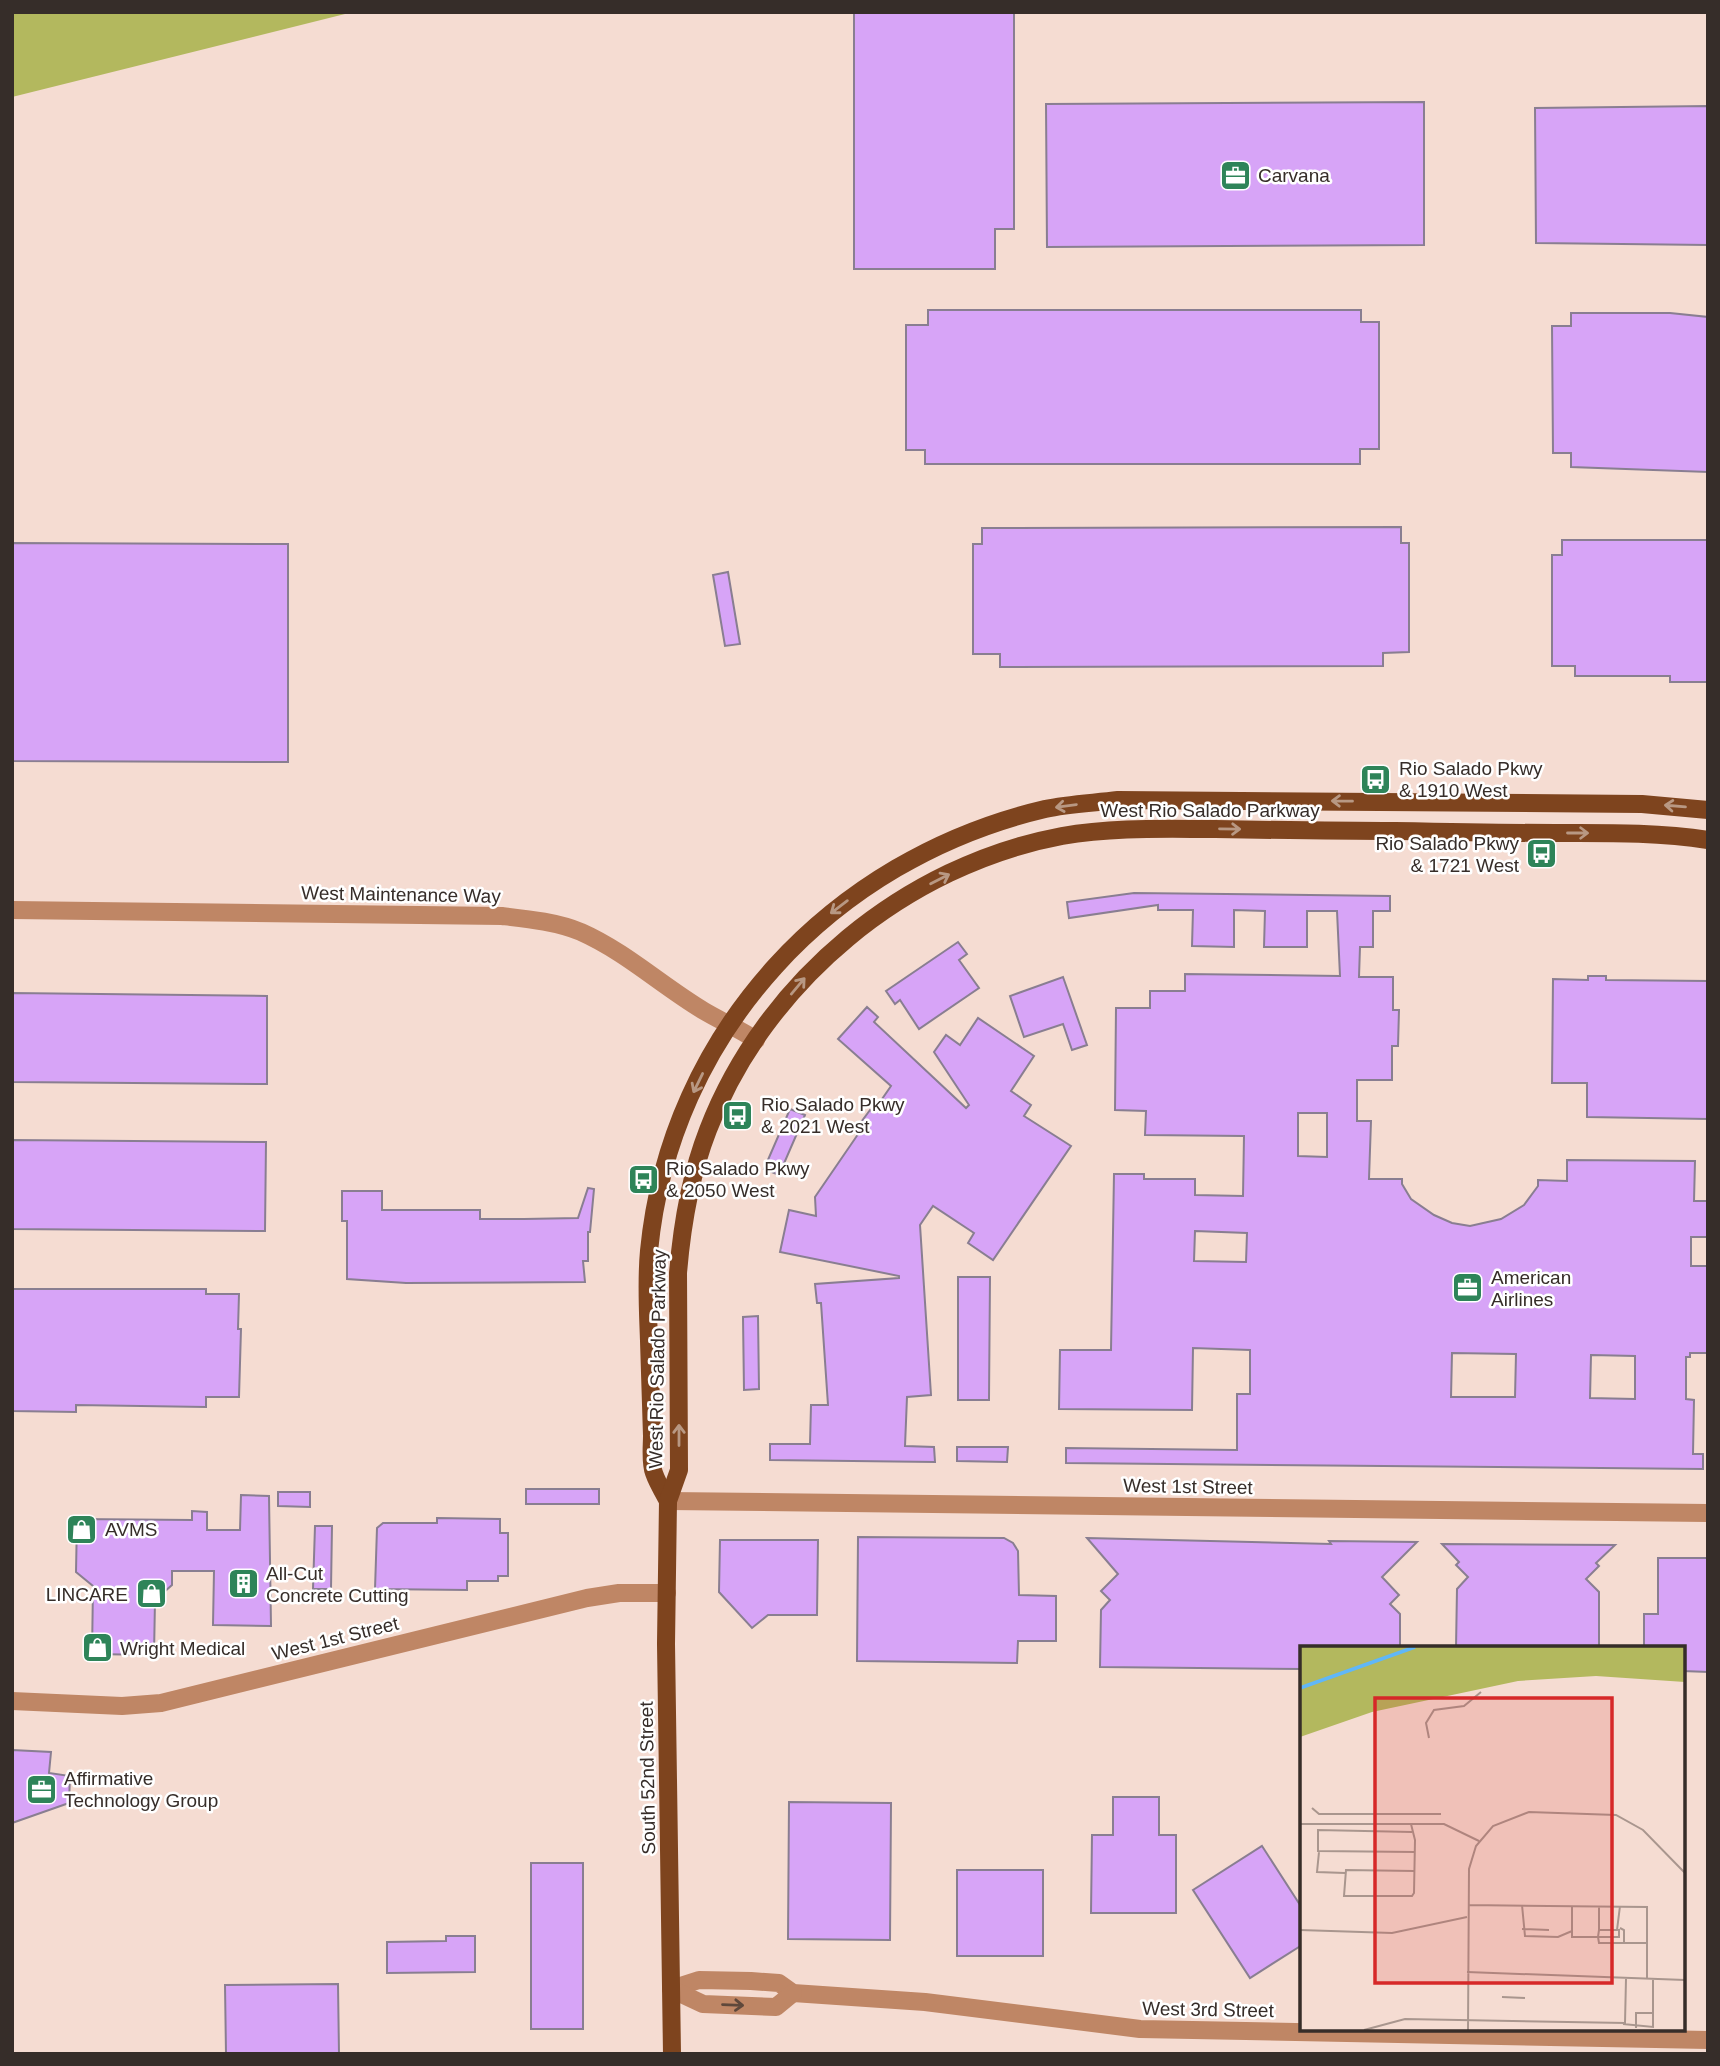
<svg xmlns="http://www.w3.org/2000/svg" width="1720" height="2066" font-family="Arial,sans-serif">
	<style>
		.green { fill: #b3b85e }
		.building { fill: #d7a4f7; stroke: #897e91; stroke-width: 2; fill-rule: evenodd }
		.lines { fill: none; stroke-linecap: round; stroke-linejoin: round }
		.minor { stroke: #bf8665; stroke-width: 18 }
		.major { stroke: #7e441e; stroke-width: 18 }
		.oneway { stroke: #b89883 }
		.oneway2 { stroke: #5f483b }
		.labels { text-anchor: middle; stroke-width: 5; stroke-linejoin: round; paint-order: stroke }
		.poi-label { font-size: 19px; fill: #362d29; stroke: #fff; text-anchor: start }
		.street-label { font-size: 19px; fill: #362d29; stroke: #fff }
		.inset-river { fill: none; stroke: #60b7f8; stroke-width: 3.5 }
		.inset-road { fill: none; stroke: #a9968e; stroke-width: 2 }
		.view { fill: #d62828; fill-opacity: 0.15; stroke: #d62828; stroke-width: 3.5 }
		.inset-edge { fill: none; stroke: #362d29; stroke-width: 3.5 }
	</style>
	<rect width="100%" height="100%" fill="#f5dcd2"/>
	<path class="green" d="M 12,12 L 353,12 L 12,97 Z"/>
	<g class="building">
		<path d="M 854,12 L 1014,12 L 1014,229 L 995,229 L 995,269 L 854,269 Z"/>
		<path d="M 1424,102 L 1424,245 L 1047,247 L 1046,104 Z"/>
		<path d="M 1708,106 L 1708,245 L 1536,243 L 1535,108 Z"/>
		<path d="M 928,310 L 1361,310 L 1361,322 L 1379,322 L 1379,449 L 1360,449 L 1360,464 L 925,464 L 925,450 L 906,450 L 906,325 L 928,325 Z"/>
		<path d="M 1571,313 L 1670,313 L 1708,317 L 1708,472 L 1571,467 L 1571,453 L 1553,453 L 1552,326 L 1571,326 Z"/>
		<path d="M 1401,527 L 1401,543 L 1409,543 L 1409,652 L 1383,653 L 1383,666 L 1000,667 L 1000,654 L 973,654 L 973,544 L 982,544 L 982,528 Z"/>
		<path d="M 1562,540 L 1708,540 L 1708,682 L 1670,682 L 1670,676 L 1575,676 L 1575,666 L 1552,666 L 1552,555 L 1562,555 Z"/>
		<path d="M 12,543 L 288,544 L 288,762 L 12,761 Z"/>
		<path d="M 728,572 L 740,644 L 725,646 L 713,575 Z"/>
		<path d="M 1134,893 L 1390,896 L 1390,911 L 1373,911 L 1373,947 L 1360,947 L 1359,977 L 1393,977 L 1393,1010 L 1399,1010 L 1398,1046 L 1392,1046 L 1392,1080 L 1357,1080 L 1357,1121 L 1371,1121 L 1369,1179 L 1402,1179 L 1402,1184 L 1411,1199 L 1434,1215 L 1452,1223 L 1470,1226 L 1501,1219 L 1524,1205 L 1538,1186 L 1538,1180 L 1567,1181 L 1567,1160 L 1695,1161 L 1694,1201 L 1708,1201 L 1708,1237 L 1691,1237 L 1691,1266 L 1708,1266 L 1708,1353 L 1690,1353 L 1690,1357 L 1686,1357 L 1686,1399 L 1694,1400 L 1693,1454 L 1703,1454 L 1703,1469 L 1066,1463 L 1066,1448 L 1237,1450 L 1237,1394 L 1250,1394 L 1250,1350 L 1193,1348 L 1192,1410 L 1059,1409 L 1060,1350 L 1111,1350 L 1114,1174 L 1144,1174 L 1144,1179 L 1195,1179 L 1195,1195 L 1243,1196 L 1244,1136 L 1145,1135 L 1146,1111 L 1115,1110 L 1116,1008 L 1150,1008 L 1150,991 L 1185,991 L 1185,974 L 1340,976 L 1337,911 L 1307,911 L 1307,947 L 1264,947 L 1265,911 L 1234,910 L 1234,947 L 1192,946 L 1193,910 L 1158,910 L 1158,905 L 1069,918 L 1067,902 ZM 1298,1113 L 1327,1113 L 1327,1157 L 1298,1156 ZM 1195,1231 L 1247,1233 L 1246,1262 L 1194,1261 ZM 1452,1353 L 1516,1354 L 1515,1397 L 1451,1397 ZM 1591,1355 L 1635,1356 L 1635,1399 L 1590,1398 Z"/>
		<path d="M 958,942 L 967,954 L 959,960 L 979,988 L 919,1029 L 900,1000 L 895,1004 L 886,991 Z"/>
		<path d="M 1588,976 L 1606,976 L 1606,980 L 1708,981 L 1708,1119 L 1587,1117 L 1587,1083 L 1552,1083 L 1553,979 L 1588,980 Z"/>
		<path d="M 1063,977 L 1087,1045 L 1072,1050 L 1063,1024 L 1024,1037 L 1010,996 Z"/>
		<path d="M 12,993 L 267,996 L 267,1084 L 12,1082 Z"/>
		<path d="M 867,1007 L 878,1017 L 874,1022 L 966,1108 L 969,1105 L 934,1052 L 946,1035 L 960,1045 L 978,1018 L 1034,1056 L 1011,1091 L 1031,1105 L 1024,1116 L 1071,1146 L 993,1260 L 968,1243 L 974,1233 L 933,1206 L 920,1225 L 931,1395 L 907,1397 L 905,1446 L 934,1447 L 935,1462 L 770,1460 L 770,1444 L 810,1444 L 811,1405 L 828,1405 L 821,1303 L 817,1303 L 815,1284 L 899,1278 L 899,1276 L 780,1252 L 789,1210 L 816,1216 L 815,1197 L 863,1127 L 859,1125 L 870,1110 L 873,1112 L 891,1086 L 838,1039 Z"/>
		<path d="M 790,1109 L 805,1115 L 779,1175 L 764,1169 Z"/>
		<path d="M 12,1140 L 266,1142 L 265,1231 L 12,1229 Z"/>
		<path d="M 588,1188 L 594,1189 L 590,1232 L 588,1232 L 588,1261 L 583,1261 L 585,1282 L 406,1283 L 347,1279 L 347,1221 L 342,1221 L 342,1191 L 382,1191 L 382,1210 L 480,1210 L 480,1219 L 524,1219 L 578,1218 Z"/>
		<path d="M 958,1277 L 990,1277 L 989,1400 L 958,1400 Z"/>
		<path d="M 12,1289 L 206,1289 L 206,1294 L 239,1294 L 238,1329 L 241,1329 L 239,1397 L 206,1397 L 206,1407 L 76,1405 L 76,1412 L 12,1411 Z"/>
		<path d="M 758,1316 L 759,1389 L 744,1390 L 743,1317 Z"/>
		<path d="M 957,1447 L 1008,1447 L 1007,1462 L 957,1461 Z"/>
		<rect x="526" y="1489" width="73" height="15"/>
		<path d="M 278,1492 L 310,1492 L 310,1507 L 278,1506 Z"/>
		<path d="M 241,1495 L 269,1496 L 271,1626 L 213,1625 L 214,1571 L 172,1571 L 172,1585 L 155,1600 L 154,1655 L 92,1654 L 93,1586 L 76,1572 L 77,1519 L 192,1520 L 192,1511 L 207,1512 L 207,1530 L 240,1530 Z"/>
		<path d="M 437,1518 L 500,1519 L 500,1533 L 508,1533 L 508,1576 L 498,1576 L 498,1581 L 467,1581 L 467,1590 L 375,1589 L 377,1528 L 383,1523 L 437,1523 Z"/>
		<path d="M 315,1526 L 332,1526 L 331,1589 L 313,1589 Z"/>
		<path d="M 858,1537 L 1004,1538 L 1013,1543 L 1018,1551 L 1019,1595 L 1056,1596 L 1056,1641 L 1018,1641 L 1017,1663 L 857,1661 Z"/>
		<path d="M 1087,1538 L 1331,1544 L 1329,1541 L 1417,1542 L 1382,1577 L 1399,1595 L 1390,1604 L 1400,1614 L 1400,1648 L 1302,1648 L 1302,1669 L 1100,1667 L 1101,1610 L 1110,1600 L 1101,1591 L 1118,1574 Z"/>
		<path d="M 720,1540 L 818,1540 L 817,1615 L 768,1615 L 752,1628 L 719,1592 Z"/>
		<path d="M 1442,1544 L 1615,1545 L 1596,1563 L 1599,1566 L 1586,1579 L 1599,1592 L 1599,1648 L 1456,1648 L 1457,1589 L 1468,1577 L 1456,1565 L 1459,1562 Z"/>
		<path d="M 1658,1558 L 1708,1558 L 1708,1672 L 1683,1671 L 1683,1648 L 1644,1648 L 1644,1614 L 1658,1614 Z"/>
		<path d="M 12,1750 L 51,1752 L 49,1773 L 70,1776 L 69,1803 L 12,1823 Z"/>
		<path d="M 1113,1797 L 1159,1797 L 1159,1835 L 1176,1835 L 1176,1913 L 1091,1913 L 1092,1835 L 1113,1835 Z"/>
		<path d="M 789,1802 L 891,1803 L 890,1940 L 788,1939 Z"/>
		<path d="M 1262,1846 L 1302,1908 L 1302,1945 L 1250,1978 L 1193,1890 Z"/>
		<rect x="531" y="1863" width="52" height="166"/>
		<rect x="957" y="1870" width="86" height="86"/>
		<path d="M 446,1936 L 475,1936 L 475,1972 L 387,1973 L 387,1942 L 446,1941 Z"/>
		<path d="M 338,1984 L 339,2054 L 226,2054 L 225,1985 Z"/>
	</g>
	<g class="lines">
		<g class="minor">
			<path d="M 12,910 L 502,916 C 528,919 557,922 581,932 C 626,952 662,986 704,1011 C 721,1021 739,1029 756,1040"/>
			<path d="M 668,1501 L 1708,1513"/>
			<path d="M 12,1701 L 122,1706 L 161,1703 L 587,1598 L 619,1593 L 667,1593"/>
			<path d="M 671,1989 L 699,1980 L 751,1981 L 779,1983 L 793,1993 L 925,2002 L 1140,2029 L 1708,2040"/>
			<path d="M 671,1989 L 703,2004 L 776,2007 L 793,1993"/>
		</g>
		<g class="major">
			<path d="M 668,1501 C 663,1492 657,1482 654,1473 C 650,1462 652,1447 652,1436 C 651,1404 650,1373 649,1341 C 648,1311 646,1281 649,1251 C 670,1032 832,859 1045,809 C 1068,804 1094,803 1118,800 L 1642,804 L 1708,810"/>
			<path d="M 672,2054 L 666,1644 L 668,1501 L 679,1470 L 678,1273 C 682,1225 690,1176 708,1130 C 765,981 906,865 1062,836 C 1113,827 1164,829 1215,829 C 1275,830 1335,831 1395,831 C 1448,832 1501,833 1555,833 C 1605,833 1657,832 1708,840"/>
		</g>
	</g>
	<defs><path id="oneway-shaft" d="M-6 0H5M1.5-3L5.5 0L1.5 3" fill="none" stroke-width="1.6" stroke-linecap="round" stroke-linejoin="round" transform="scale(1.75)"/></defs>
	<g class="oneway">
		<use href="#oneway-shaft" transform="translate(1342 801) rotate(-179)"/>
		<use href="#oneway-shaft" transform="translate(1066 806) rotate(172)"/>
		<use href="#oneway-shaft" transform="translate(1675 806) rotate(-175)"/>
		<use href="#oneway-shaft" transform="translate(1230 829) rotate(1)"/>
		<use href="#oneway-shaft" transform="translate(1578 833)"/>
		<use href="#oneway-shaft" transform="translate(940 879) rotate(-27)"/>
		<use href="#oneway-shaft" transform="translate(839 907) rotate(143)"/>
		<use href="#oneway-shaft" transform="translate(798 986) rotate(-50)"/>
		<use href="#oneway-shaft" transform="translate(698 1083) rotate(116)"/>
		<use href="#oneway-shaft" transform="translate(679 1435) rotate(-90)"/>
	</g>
	<use class="oneway2" href="#oneway-shaft" transform="translate(733 2005) rotate(2)"/>
	<defs>
		<symbol id="office-square" viewBox="-11 -11 22 22"><rect x="-9" y="-9" width="18" height="18" rx="4" fill="#2e8459" stroke="#fff"/><path d="M-6-3h4V-5.5h4V-3h4V5H-6ZM-1-4.5V-3h2v-1.5ZM-6 0V1H6V0Z" fill="#fff"/></symbol>
		<symbol id="bus-square" viewBox="-11 -11 22 22"><rect x="-9" y="-9" width="18" height="18" rx="4" fill="#2e8459" stroke="#fff"/><path d="M-5-6H5V4H4V6H2V4H-2V6H-4V4H-5ZM-3.5-4V0h7V-4ZM-3.5 1.2v1.5H-2V1.2ZM2 1.2v1.5H3.5V1.2Z" fill="#fff"/></symbol>
		<symbol id="shop-square" viewBox="-11 -11 22 22"><rect x="-9" y="-9" width="18" height="18" rx="4" fill="#2e8459" stroke="#fff"/><path d="M-5-2.5h2.3a2.7 3.5 0 0 1 5.4 0H5L5.5 6h-11ZM-1.5-2.5h3a1.5 2.3 0 0 0-3 0Z" fill="#fff"/></symbol>
		<symbol id="building-square" viewBox="-11 -11 22 22"><rect x="-9" y="-9" width="18" height="18" rx="4" fill="#2e8459" stroke="#fff"/><path d="M-4-6H4V6H1V3H-1V6H-4ZM-2.5-4.3h1.7v1.8h-1.7ZM.8-4.3h1.7v1.8H.8ZM-2.5-1h1.7V.8h-1.7ZM.8-1h1.7V.8H.8Z" fill="#fff"/></symbol>
	</defs>
	<g fill-rule="evenodd">
		<use href="#office-square" x="1218" y="158" width="35" height="35"/>
		<use href="#bus-square" x="1358" y="762" width="35" height="35"/>
		<use href="#bus-square" x="1524" y="836" width="35" height="35"/>
		<use href="#bus-square" x="720" y="1098" width="35" height="35"/>
		<use href="#bus-square" x="626" y="1162" width="35" height="35"/>
		<use href="#office-square" x="1450" y="1270" width="35" height="35"/>
		<use href="#shop-square" x="64" y="1512" width="35" height="35"/>
		<use href="#building-square" x="226" y="1566" width="35" height="35"/>
		<use href="#shop-square" x="134" y="1576" width="35" height="35"/>
		<use href="#shop-square" x="80" y="1630" width="35" height="35"/>
		<use href="#office-square" x="24" y="1772" width="35" height="35"/>
	</g>
	<g class="labels">
		<g class="poi-label">
			<text x="1258" y="182">Carvana</text>
			<text x="1399" y="775">Rio Salado Pkwy<tspan x="1399" dy="22">&amp; 1910 West</tspan></text>
			<text x="1519" y="850" text-anchor="end">Rio Salado Pkwy<tspan x="1519" dy="22">&amp; 1721 West</tspan></text>
			<text x="761" y="1111">Rio Salado Pkwy<tspan x="761" dy="22">&amp; 2021 West</tspan></text>
			<text x="666" y="1175">Rio Salado Pkwy<tspan x="666" dy="22">&amp; 2050 West</tspan></text>
			<text x="1491" y="1284">American<tspan x="1491" dy="22">Airlines</tspan></text>
			<text x="105" y="1536">AVMS</text>
			<text x="266" y="1580">All-Cut<tspan x="266" dy="22">Concrete Cutting</tspan></text>
			<text x="128" y="1601" text-anchor="end">LINCARE</text>
			<text x="120" y="1655">Wright Medical</text>
			<text x="64" y="1785">Affirmative<tspan x="64" dy="22">Technology Group</tspan></text>
		</g>
		<g class="street-label">
			<text x="1210" y="817">West Rio Salado Parkway</text>
			<text transform="translate(401 894) rotate(1)" y="7">West Maintenance Way</text>
			<text transform="translate(657 1359) rotate(-89)" y="7">West Rio Salado Parkway</text>
			<text transform="translate(1188 1486) rotate(1)" y="7">West 1st Street</text>
			<text transform="translate(335 1638) rotate(-14)" y="7">West 1st Street</text>
			<text transform="translate(647 1778) rotate(-91)" y="7">South 52nd Street</text>
			<text transform="translate(1208 2009) rotate(1)" y="7">West 3rd Street</text>
		</g>
	</g>
	<g transform="translate(1300 1646)">
		<rect width="385" height="385" fill="#f5dcd2"/>
		<path d="M 0,1 L 385,1 L 385,36 L 296,30 L 218,35 L 72,66 L 0,91 Z" fill="#b3b85e"/>
		<path class="inset-river" d="M 0,42 L 115,1"/>
		<path class="inset-road" d="M 129,92 L 126,77 L 134,64 L 164,60 L 181,46M 12,162 L 19,168 L 141,168M 0,178 L 144,178 L 179,195M 111,178 L 115,194 L 114,247 L 112,250 L 44,250 L 46,224 L 114,225M 112,186 L 18,184 L 18,205 L 115,206M 19,206 L 17,226 L 45,227M 168,259 L 347,261 L 347,333M 222,259 L 225,290 L 258,291 L 272,285M 272,260 L 272,291 L 298,291 L 299,284M 299,260 L 299,284 L 317,284 L 320,260M 320,282 L 324,284 L 324,297 L 348,297M 222,283 L 249,284M 319,283 L 319,291 L 298,291 L 299,297 L 324,297M 0,284 L 92,287 L 167,271M 167,326 L 385,334M 202,351 L 225,352M 323,378 L 353,381 L 353,333M 336,382 L 336,367 L 353,367M 64,384 L 105,373 L 325,377 L 326,333M 168,384 L 169,223 L 176,200 L 193,180 L 229,166 L 316,169 L 343,184 L 385,227"/>
		<path class="view" d="M 75,52 L 312,52 L 312,337 L 75,337 Z"/>
		<rect width="385" height="385" class="inset-edge"/>
	</g>
	<rect width="1720" height="2066" fill="none" stroke="#362d29" stroke-width="28"/>
</svg>
